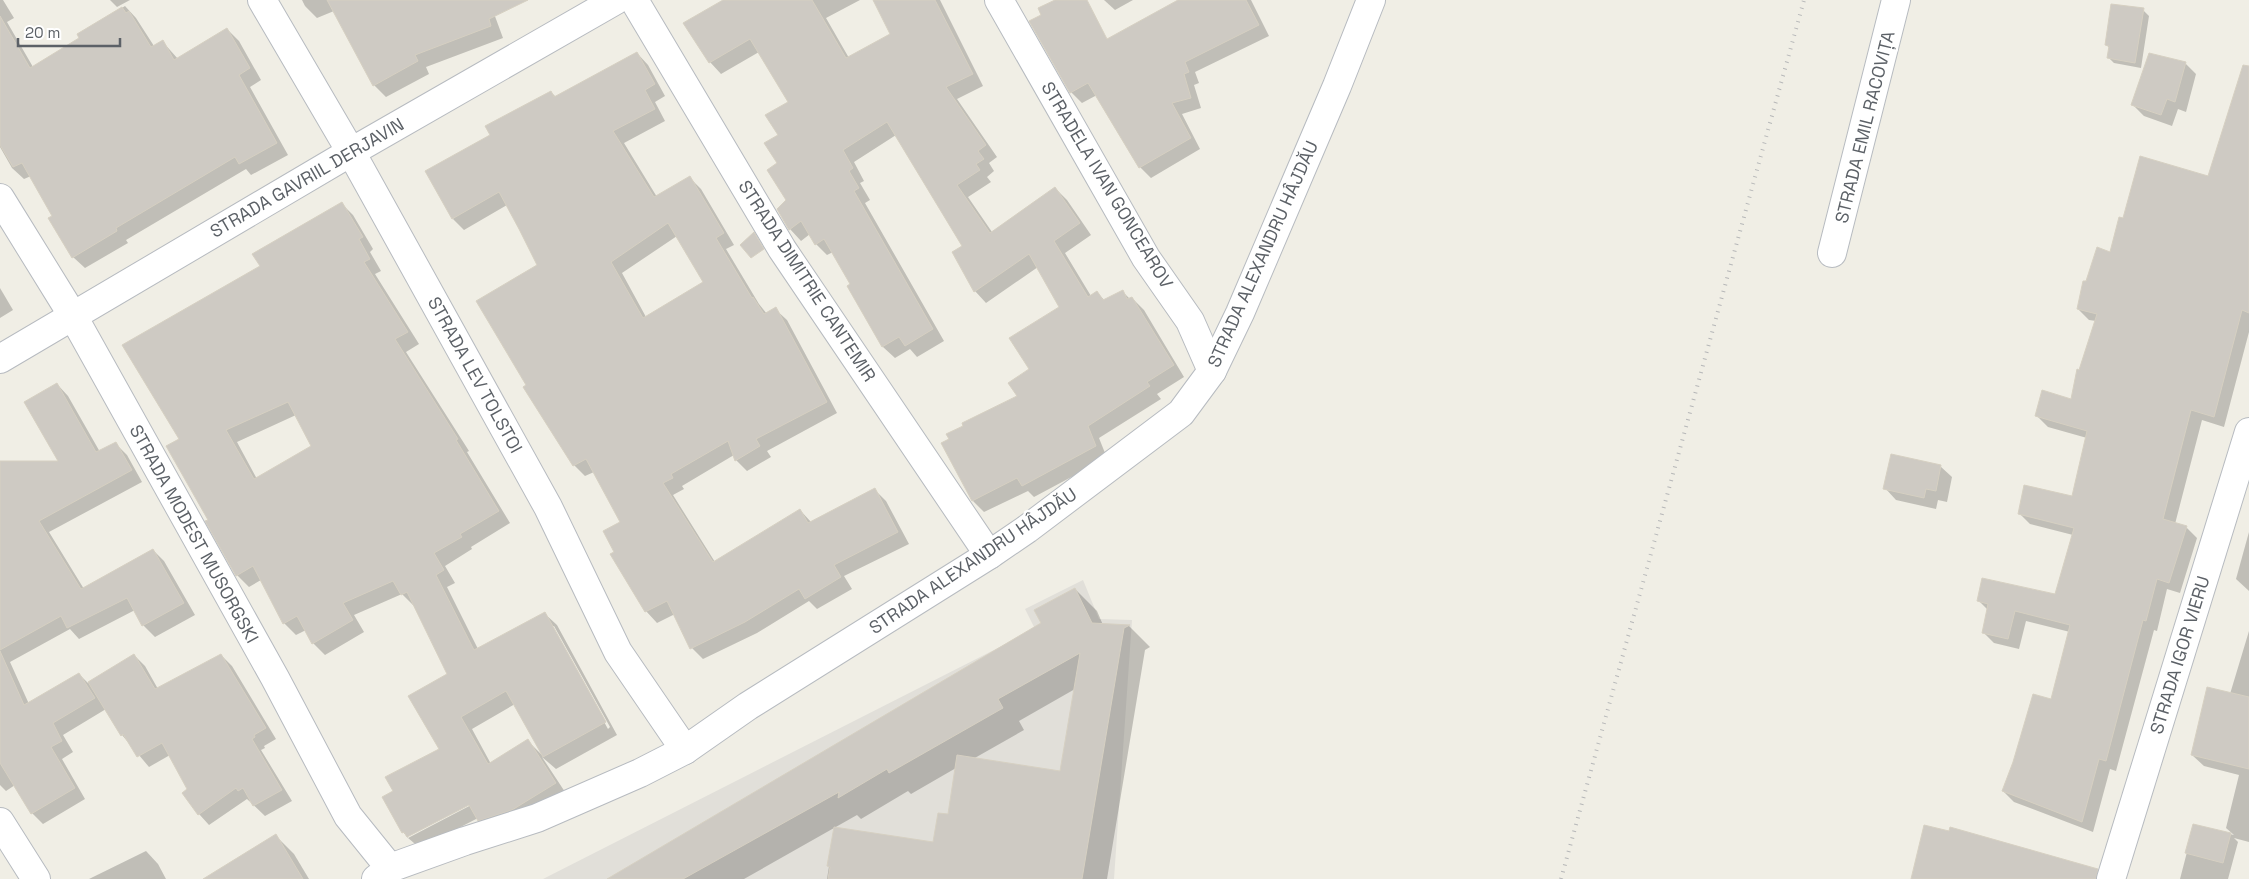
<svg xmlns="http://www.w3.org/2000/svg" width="2249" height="879" font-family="'Space Grotesk',sans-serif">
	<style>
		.industrial { fill: #e1dfd9 }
		.shadow { fill: #0003; fill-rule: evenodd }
		.building { fill: #cecac3; stroke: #d6d0c2; fill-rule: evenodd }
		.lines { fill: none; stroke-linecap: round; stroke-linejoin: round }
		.minor-casing { stroke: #b7bbc0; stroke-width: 30 }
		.minor { stroke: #fff; stroke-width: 28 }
		.rail { stroke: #b6b7b8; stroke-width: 4; stroke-dasharray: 1 6; stroke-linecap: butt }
		.labels { text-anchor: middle; stroke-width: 5; stroke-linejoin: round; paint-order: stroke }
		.street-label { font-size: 18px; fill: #5c6167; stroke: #fff }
	</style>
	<rect width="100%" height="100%" fill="#f0eee5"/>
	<path class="industrial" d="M 1083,580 L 1099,619 L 1132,620 L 1114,879 L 543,879 L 1035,629 L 1025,609 Z"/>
	<g class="shadow">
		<path d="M 0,0 L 3,0 L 14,18 L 7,22 L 33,67 L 81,38 L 79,35 L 125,6 L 136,18 L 154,46 L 162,41 L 178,59 L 227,29 L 239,41 L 261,80 L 250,87 L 288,155 L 251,175 L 246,169 L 126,240 L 128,243 L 85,268 L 73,257 L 54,216 L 31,176 L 24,179 L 12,168 L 0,147 Z"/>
		<path d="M 110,0 L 130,0 L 117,7 Z"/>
		<path d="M 302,0 L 489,0 L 503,38 L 426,67 L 429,74 L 386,97 L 374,85 L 334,11 L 317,18 L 305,6 Z"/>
		<path d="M 725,0 L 860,0 L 826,18 L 849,58 L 892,34 L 873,0 L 940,0 L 983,86 L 957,99 L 997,157 L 989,163 L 994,171 L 987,177 L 991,182 L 968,197 L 992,232 L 1055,188 L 1067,200 L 1091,235 L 1065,253 L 1091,296 L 1097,292 L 1105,301 L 1123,292 L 1130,299 L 1132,298 L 1144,310 L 1184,377 L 1157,394 L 1161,399 L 1099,438 L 1107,458 L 1034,497 L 1028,491 L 984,512 L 973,501 L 943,443 L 1019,397 L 1061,307 L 1038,267 L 986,303 L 975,291 L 963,246 L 896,135 L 854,162 L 864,181 L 860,183 L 870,200 L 865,203 L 944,341 L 917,357 L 910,349 L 895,358 L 883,347 L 848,287 L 852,284 L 833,252 L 827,255 L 816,244 L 810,234 L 801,241 L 790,229 L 788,200 L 779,164 L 779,136 L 790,102 L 759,52 L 721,74 L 710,62 Z"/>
		<path d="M 1104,0 L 1133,0 L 1115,10 Z"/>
		<path d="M 1200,0 L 1251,0 L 1269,36 L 1195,72 L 1199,83 L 1194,85 L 1201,108 L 1182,114 L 1200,149 L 1151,178 L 1140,167 L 1097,95 L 1082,103 L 1071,92 L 1088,55 Z"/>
		<path d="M 2143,10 L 2149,16 L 2141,68 L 2114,63 L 2108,57 L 2110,48 L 2106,45 Z"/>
		<path d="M 637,53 L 648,65 L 665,96 L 655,102 L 665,121 L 624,143 L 657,197 L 690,178 L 701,189 L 734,245 L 726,249 L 759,304 L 767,314 L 775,309 L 787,320 L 837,413 L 767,451 L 771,457 L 747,471 L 736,460 L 734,455 L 682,486 L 684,489 L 673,495 L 715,562 L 800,510 L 811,522 L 875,490 L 886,501 L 909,544 L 844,576 L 852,589 L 817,609 L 809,601 L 757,633 L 703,659 L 692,648 L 675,614 L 657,623 L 646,611 L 616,553 L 622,522 L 594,472 L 585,476 L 574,465 L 527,386 L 538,266 L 507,205 L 464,230 L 453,219 L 491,136 L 551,92 L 556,97 ZM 677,236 L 705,282 L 646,317 L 622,273 Z"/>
		<path d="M 2185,63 L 2196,74 L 2186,112 L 2178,109 L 2172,126 L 2144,116 L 2133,105 Z"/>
		<path d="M 2249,108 L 2249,332 L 2224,427 L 2202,420 L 2175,524 L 2186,527 L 2197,538 L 2180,593 L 2167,589 L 2157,631 L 2154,630 L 2116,771 L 2110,769 L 2093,832 L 2014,802 L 2003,791 L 2052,701 L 2070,632 L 2026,621 L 2019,649 L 1994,643 L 1983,632 L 1988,610 L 1978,600 L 2056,596 L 2073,535 L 2030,524 L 2019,513 L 2073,498 L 2087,438 L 2048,427 L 2037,416 L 2072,400 L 2096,321 L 2089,320 L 2078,309 L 2087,283 L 2111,253 L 2123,220 L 2209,178 Z"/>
		<path d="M 341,203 L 353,215 L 373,249 L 370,252 L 381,271 L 375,274 L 419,344 L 406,352 L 469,451 L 467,452 L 510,523 L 471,547 L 472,549 L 445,566 L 455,583 L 447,587 L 478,649 L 545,614 L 557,625 L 617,735 L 556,769 L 542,757 L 567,795 L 491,832 L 478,818 L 420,848 L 408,838 L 475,803 L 474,801 L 408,835 L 408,838 L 403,832 L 394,792 L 441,750 L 449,674 L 414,606 L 402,594 L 354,615 L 364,632 L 325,655 L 313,643 L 306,630 L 296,635 L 284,623 L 261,580 L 249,587 L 237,575 L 210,521 L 181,440 L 262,267 ZM 296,415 L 313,446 L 257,479 L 237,442 ZM 551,626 L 554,626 L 610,727 L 608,729 ZM 515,704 L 542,755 L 528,741 L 491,764 L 472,729 Z"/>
		<path d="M 0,288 L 13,310 L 0,318 Z"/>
		<path d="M 57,384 L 68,396 L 100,452 L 116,444 L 127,455 L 142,482 L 49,532 L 84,589 L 153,550 L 164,561 L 195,615 L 155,637 L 144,626 L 135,610 L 79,639 L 70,629 L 10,662 L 29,704 L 79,674 L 88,683 L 134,655 L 145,666 L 158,689 L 221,655 L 232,666 L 276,739 L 264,746 L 265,748 L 261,750 L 292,801 L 265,816 L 247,799 L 209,825 L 199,814 L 189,790 L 170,755 L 149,767 L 122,735 L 106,709 L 63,735 L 73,752 L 62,759 L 85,799 L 43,824 L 32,813 L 15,785 L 6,791 L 0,785 L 0,462 L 60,462 Z"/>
		<path d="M 1940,466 L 1952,477 L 1947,502 L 1938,500 L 1936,509 L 1896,500 L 1885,488 Z"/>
		<path d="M 2249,532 L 2249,591 L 2236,579 Z"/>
		<path d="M 1075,589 L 1097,611 L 1103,625 L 1129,626 L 1150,647 L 1145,650 L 1107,879 L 827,879 L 835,828 L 934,844 L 949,816 L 956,768 L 911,794 L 908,791 L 861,819 L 857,815 L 744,879 L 609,879 L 1042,623 ZM 1075,689 L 1061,773 L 973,759 L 1024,730 L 1019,721 Z"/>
		<path d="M 2249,631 L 2249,842 L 2234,838 L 2238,842 L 2228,879 L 2180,879 L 2194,825 L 2234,835 L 2226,828 L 2239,775 L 2204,766 L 2192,755 L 2230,694 Z"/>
		<path d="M 276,836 L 294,854 L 309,879 L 205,879 Z"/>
		<path d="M 146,851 L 158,864 L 166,879 L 89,879 Z"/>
	</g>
	<g class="building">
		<path d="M 327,0 L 528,0 L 489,19 L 491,26 L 415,55 L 418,61 L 373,86 Z"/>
		<path d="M 723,0 L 812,0 L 846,58 L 890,34 L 873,0 L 935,0 L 973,74 L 946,87 L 986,145 L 978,151 L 984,159 L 976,164 L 980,170 L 957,185 L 990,233 L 1055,187 L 1080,223 L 1054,241 L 1088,297 L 1097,291 L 1103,300 L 1123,290 L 1127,299 L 1132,297 L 1174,365 L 1147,382 L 1150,386 L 1088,426 L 1096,446 L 1022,486 L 1017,478 L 972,501 L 941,443 L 949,439 L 946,434 L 963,426 L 962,423 L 1017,396 L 1008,383 L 1029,369 L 1009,338 L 1059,307 L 1029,254 L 974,292 L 952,252 L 962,246 L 887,122 L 843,150 L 853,168 L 849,171 L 859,188 L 854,191 L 933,329 L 905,346 L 899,337 L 882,347 L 847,286 L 850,284 L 824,239 L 815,245 L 801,221 L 789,230 L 777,209 L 786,200 L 767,170 L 777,163 L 764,143 L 778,135 L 765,115 L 788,102 L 750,39 L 709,63 L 683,23 Z"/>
		<path d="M 1055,0 L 1087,0 L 1107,39 L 1178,0 L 1246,0 L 1259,25 L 1185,62 L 1189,72 L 1184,74 L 1191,98 L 1172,103 L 1191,138 L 1139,168 L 1088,83 L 1070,93 L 1029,21 L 1041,15 L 1038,8 Z"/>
		<path d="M 2111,4 L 2144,8 L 2135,63 L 2107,58 L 2109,46 L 2105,45 Z"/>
		<path d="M 122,7 L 126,13 L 129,11 L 151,47 L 163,40 L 174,60 L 227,28 L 250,68 L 239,75 L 277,143 L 239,164 L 235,157 L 116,228 L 117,231 L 72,258 L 48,218 L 52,216 L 22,163 L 13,167 L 0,145 L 0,16 L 30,68 L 79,38 L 77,34 Z"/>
		<path d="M 637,52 L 655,84 L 645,90 L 655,109 L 613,131 L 654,197 L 690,176 L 724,233 L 716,238 L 752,298 L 753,297 L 764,314 L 776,307 L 827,402 L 756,439 L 760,446 L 735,461 L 728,441 L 671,474 L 673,478 L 663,483 L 713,562 L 800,509 L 808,523 L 875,488 L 898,532 L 834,565 L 841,577 L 805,599 L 799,589 L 745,622 L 690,649 L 667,601 L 645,612 L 610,554 L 614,552 L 603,531 L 620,522 L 586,459 L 573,466 L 523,387 L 526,385 L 476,301 L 537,265 L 519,229 L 499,192 L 452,219 L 425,171 L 490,135 L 485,126 L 551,91 L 554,97 ZM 668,223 L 703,282 L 643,318 L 611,262 Z"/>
		<path d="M 2149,53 L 2186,62 L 2175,102 L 2167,99 L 2161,115 L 2131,105 Z"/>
		<path d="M 2243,65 L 2249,66 L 2249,313 L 2242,310 L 2214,417 L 2191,410 L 2163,519 L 2187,526 L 2169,583 L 2157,579 L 2146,621 L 2143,620 L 2106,761 L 2099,759 L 2082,822 L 2002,791 L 2013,762 L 2033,694 L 2051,699 L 2070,625 L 2015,611 L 2008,639 L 1982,633 L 1988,604 L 1977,601 L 1982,578 L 2055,594 L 2074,528 L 2018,514 L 2024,485 L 2072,496 L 2087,431 L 2035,416 L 2042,390 L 2071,399 L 2077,369 L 2079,370 L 2097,314 L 2077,309 L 2083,281 L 2086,281 L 2097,247 L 2110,252 L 2119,217 L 2123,218 L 2140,156 L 2208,176 Z"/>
		<path d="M 342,202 L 363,237 L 359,239 L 370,259 L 364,262 L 408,332 L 395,339 L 458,439 L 456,440 L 499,511 L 460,534 L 462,537 L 434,553 L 444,570 L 436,575 L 474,650 L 545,612 L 606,722 L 543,757 L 506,691 L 461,717 L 488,764 L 528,739 L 556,783 L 512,810 L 478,821 L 469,805 L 407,837 L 404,832 L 402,833 L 382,797 L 393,791 L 385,777 L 439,749 L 408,696 L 447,674 L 407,592 L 401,595 L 393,581 L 343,603 L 353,620 L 312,644 L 297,616 L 283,624 L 253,566 L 236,576 L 205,521 L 208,520 L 166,446 L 179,439 L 122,345 L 260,266 L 252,254 ZM 288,402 L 311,446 L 254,479 L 226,430 Z"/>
		<path d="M 754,232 L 764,249 L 751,258 L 740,245 Z"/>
		<path d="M 57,383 L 96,452 L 116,442 L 132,470 L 39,521 L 81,589 L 153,549 L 184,603 L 142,626 L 127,598 L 67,628 L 61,616 L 0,650 L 0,461 L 58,461 L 24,402 Z"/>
		<path d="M 1891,454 L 1941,465 L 1936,491 L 1926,489 L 1924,498 L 1883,489 Z"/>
		<path d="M 1075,588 L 1092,623 L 1130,625 L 1124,628 L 1082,879 L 828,879 L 830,867 L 827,866 L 834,827 L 933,842 L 938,813 L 948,814 L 957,755 L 1060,771 L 1080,653 L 998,699 L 1003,708 L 889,773 L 887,769 L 838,798 L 839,792 L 683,879 L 607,879 L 1041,623 L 1034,610 Z"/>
		<path d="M 0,651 L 24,705 L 79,673 L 95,698 L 53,723 L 62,741 L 51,747 L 75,788 L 31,814 L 0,763 Z"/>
		<path d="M 134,654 L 155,689 L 221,654 L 266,728 L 254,735 L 255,737 L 252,739 L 282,790 L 253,806 L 243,788 L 238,791 L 236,788 L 198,815 L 182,793 L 187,789 L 162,743 L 137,757 L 123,734 L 121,736 L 88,682 Z"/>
		<path d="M 2207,687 L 2249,697 L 2249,769 L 2191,755 Z"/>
		<path d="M 2193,824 L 2231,833 L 2223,863 L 2185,853 Z"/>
		<path d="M 1924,825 L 1949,831 L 1950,827 L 2098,869 L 2096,879 L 1911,879 Z"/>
		<path d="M 276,834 L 303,879 L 203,879 Z"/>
	</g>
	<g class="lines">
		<defs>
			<g id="minor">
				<path d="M 262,0 L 351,152 L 548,507 L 618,652 L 685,750"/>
				<path d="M 634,0 L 782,249 L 989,555"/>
				<path d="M 999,0 L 1146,258 L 1190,321 L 1212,371"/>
				<path d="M 0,198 L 73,316 L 275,678 L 348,816 L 390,868"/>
				<path d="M 1832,253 L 1896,0"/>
				<path d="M 0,359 L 351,152 L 616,0"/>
				<path d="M 0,822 L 36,879"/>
				<path d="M 376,879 L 390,868 L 465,841 L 537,818 L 640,773 L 685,750 L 748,706 L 989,555 L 1027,529 L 1181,413 L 1212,371 L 1240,313 L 1337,86 L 1371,0"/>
				<path d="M 2111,879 L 2249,432"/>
			</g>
		</defs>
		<use href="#minor" class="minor-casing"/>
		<use href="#minor" class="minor"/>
		<path class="rail" d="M 1561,879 L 1804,0"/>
	</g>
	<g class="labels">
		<g class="street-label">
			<text transform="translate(1865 127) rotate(-76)" y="6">STRADA EMIL RACOVIȚA</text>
			<text transform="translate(307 178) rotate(-30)" y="6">STRADA GAVRIIL DERJAVIN</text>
			<text transform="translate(1107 185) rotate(59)" y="6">STRADELA IVAN GONCEAROV</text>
			<text transform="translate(1263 254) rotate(-66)" y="6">STRADA ALEXANDRU HÂJDĂU</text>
			<text transform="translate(807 281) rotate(57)" y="6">STRADA DIMITRIE CANTEMIR</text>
			<text transform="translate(475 375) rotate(61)" y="6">STRADA LEV TOLSTOI</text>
			<text transform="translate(194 534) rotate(61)" y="6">STRADA MODEST MUSORGSKI</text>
			<text transform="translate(973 561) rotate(-34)" y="6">STRADA ALEXANDRU HÂJDĂU</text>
			<text transform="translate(2180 655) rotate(-73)" y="6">STRADA IGOR VIERU</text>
		</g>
	</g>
	<path d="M18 38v8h102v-8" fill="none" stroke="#5c6167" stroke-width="2.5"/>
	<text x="25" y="38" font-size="15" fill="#5c6167" stroke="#ffffff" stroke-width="4" paint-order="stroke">20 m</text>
</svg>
